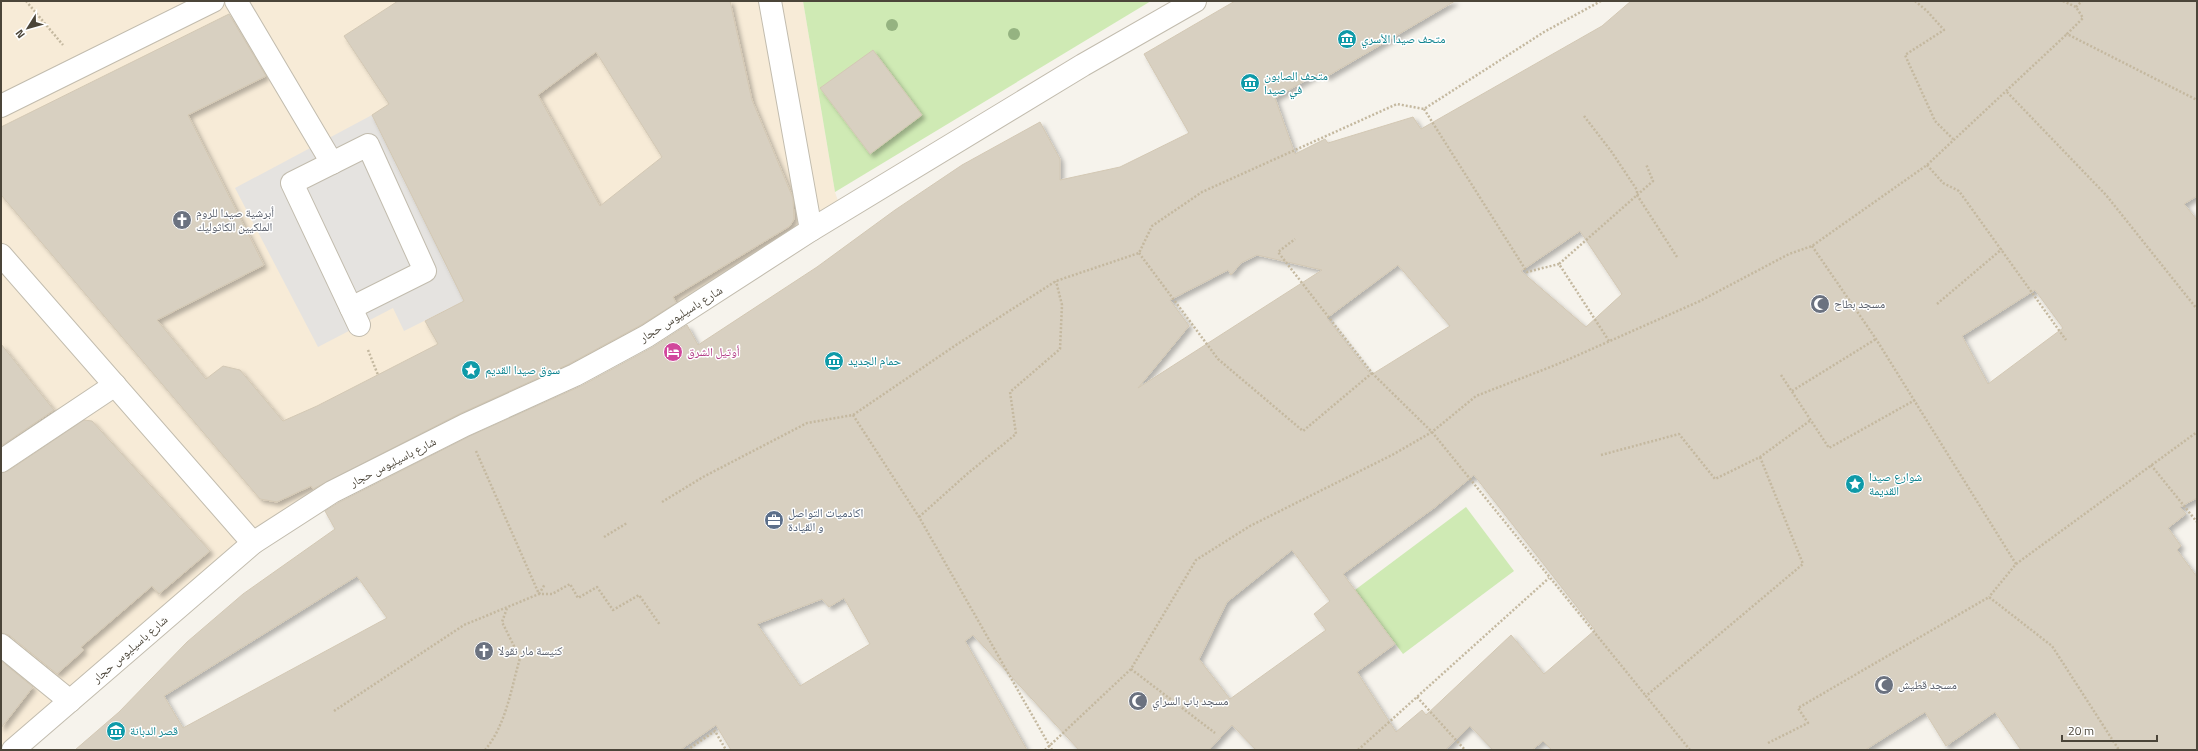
<svg xmlns="http://www.w3.org/2000/svg" width="2198" height="751" font-family="'Titillium Web','Noto Naskh Arabic',sans-serif">
	<style>
		.commercial { fill: #f7ebd7 }
		.green { fill: #cfeab4 }
		.parking { fill: #e5e3e0 }
		.building { fill: #d8d0c1; stroke: #d3c8b4; fill-rule: evenodd; filter: url(#shadow) }
		.lines { fill: none; stroke-linecap: round; stroke-linejoin: round }
		.minor-casing { stroke: #c2bcae; stroke-width: 24 }
		.path { stroke: #c4b89f; stroke-width: 2.5; stroke-dasharray: 2 2; stroke-linecap: butt }
		.minor { stroke: #fff; stroke-width: 22 }
		.tree { fill: #95b381 }
		.labels { text-anchor: middle; stroke-width: 3; stroke-linejoin: round; paint-order: stroke }
		.culture-label { font-size: 12px; fill: #0d838f; stroke: #fff; text-anchor: start }
		.worship-label { font-size: 12px; fill: #5b616d; stroke: #fff; text-anchor: start }
		.street-label { font-size: 12px; fill: #4b4539; stroke: #fff }
		.hotel-label { font-size: 12px; fill: #b23c85; stroke: #fff; text-anchor: start }
		.service-label { font-size: 12px; fill: #4e5e75; stroke: #fff; text-anchor: start }
	</style>
	<defs>
		<filter id="shadow"><feDropShadow dx="3.5" dy="3.5" stdDeviation="2" flood-color="#0004"/></filter>
	</defs>
	<rect width="100%" height="100%" fill="#f6f3ec"/>
	<path class="commercial" d="M 1,1 L 803,1 L 835,192 L 844,218 L 624,357 L 338,502 L 254,554 L 24,750 L 1,750 Z"/>
	<g class="green">
		<path d="M 803,1 L 1151,1 L 835,192 Z"/>
		<path d="M 1466,507 L 1514,571 L 1403,654 L 1355,590 Z"/>
	</g>
	<path class="parking" d="M 372,115 L 464,301 L 404,331 L 393,308 L 318,347 L 235,188 Z"/>
	<g class="building">
		<path d="M 398,1 L 730,1 L 752,100 L 793,198 L 794,219 L 790,226 L 673,297 L 676,303 L 641,325 L 569,364 L 459,414 L 313,489 L 311,486 L 277,502 L 260,499 L 1,195 L 1,127 L 229,14 L 266,76 L 188,115 L 264,265 L 157,320 L 206,379 L 223,366 L 240,370 L 283,421 L 317,406 L 438,344 L 425,321 L 464,301 L 372,115 L 389,104 L 344,36 ZM 596,52 L 662,157 L 600,206 L 538,95 Z"/>
		<path d="M 1235,1 L 1455,1 L 1326,77 L 1322,71 L 1275,98 L 1295,154 L 1325,139 L 1328,143 L 1413,117 L 1421,129 L 1602,26 L 1631,1 L 2197,1 L 2197,196 L 2184,204 L 2197,220 L 2197,498 L 2180,507 L 2186,514 L 2168,528 L 2181,546 L 2177,550 L 2197,577 L 2197,750 L 2021,750 L 1995,712 L 1946,746 L 1925,712 L 1865,750 L 1552,750 L 1543,741 L 1532,750 L 1493,750 L 1470,726 L 1445,750 L 1256,750 L 1232,725 L 1209,750 L 1079,750 L 973,635 L 965,641 L 1027,750 L 731,750 L 716,725 L 680,750 L 75,750 L 119,712 L 187,642 L 243,594 L 335,529 L 325,511 L 338,503 L 470,436 L 581,386 L 653,347 L 687,325 L 698,345 L 817,267 L 895,210 L 962,165 L 1040,122 L 1060,159 L 1060,180 L 1120,167 L 1189,133 L 1144,54 ZM 1580,231 L 1622,294 L 1586,327 L 1521,271 ZM 1257,255 L 1322,270 L 1138,388 L 1189,326 L 1170,300 L 1228,270 L 1231,275 L 1241,263 ZM 1398,265 L 1450,326 L 1371,375 L 1327,318 ZM 2035,290 L 2063,328 L 1988,384 L 1962,336 ZM 1474,475 L 1595,630 L 1544,674 L 1511,635 L 1426,715 L 1422,710 L 1396,732 L 1357,672 L 1395,644 L 1343,574 L 1434,508 ZM 1292,550 L 1330,601 L 1314,614 L 1326,630 L 1230,699 L 1199,659 L 1227,602 ZM 357,576 L 387,618 L 183,728 L 164,696 ZM 844,598 L 870,644 L 800,686 L 757,624 L 822,599 L 829,607 Z"/>
		<path d="M 873,50 L 922,115 L 870,154 L 820,88 Z"/>
		<path d="M 1,344 L 54,410 L 1,446 Z"/>
		<path d="M 84,420 L 92,421 L 210,551 L 159,594 L 152,586 L 81,647 L 84,650 L 57,674 L 9,635 L 1,633 L 1,473 L 8,471 Z"/>
		<path d="M 1,661 L 33,687 L 1,728 Z"/>
	</g>
	<g class="lines">
		<defs>
			<g id="minor">
				<path d="M 236,1 L 332,163 L 292,183 L 359,325"/>
				<path d="M 770,1 L 811,230"/>
				<path d="M 1,106 L 213,1"/>
				<path d="M 332,163 L 368,145 L 425,271 L 351,308"/>
				<path d="M 1,255 L 253,543"/>
				<path d="M 1,461 L 115,385"/>
				<path d="M 1,645 L 70,701"/>
				<path d="M 13,750 L 253,543 L 332,492 L 465,425 L 575,375 L 647,336 L 811,230 L 1083,65 L 1195,1"/>
			</g>
		</defs>
		<use href="#minor" class="minor-casing"/>
		<g class="path">
			<path d="M 26,1 L 63,45"/>
			<path d="M 1915,1 L 1927,11 L 1944,30 L 1905,55 L 1935,121 L 1953,139"/>
			<path d="M 2063,1 L 2076,7 L 2083,18 L 2067,34 L 2197,100"/>
			<path d="M 2076,7 L 2082,1"/>
			<path d="M 2007,92 L 2106,195 L 2197,309"/>
			<path d="M 1424,109 L 1527,272 L 1559,264"/>
			<path d="M 1584,116 L 1611,151 L 1637,190 L 1637,195 L 1677,257"/>
			<path d="M 1927,165 L 1943,183 L 1959,191 L 2066,340"/>
			<path d="M 1812,246 L 1876,339 L 2016,564 L 1989,597"/>
			<path d="M 1139,253 L 1218,359 L 1303,431 L 1372,373 L 1278,252 L 1295,239"/>
			<path d="M 1937,304 L 2002,249"/>
			<path d="M 1609,341 L 1559,264 L 1653,181 L 1646,164"/>
			<path d="M 368,350 L 378,375"/>
			<path d="M 1372,373 L 1432,432 L 1646,696"/>
			<path d="M 1781,375 L 1829,448 L 1915,400"/>
			<path d="M 1792,391 L 1876,339"/>
			<path d="M 853,415 L 919,517 L 1052,750"/>
			<path d="M 476,451 L 539,594"/>
			<path d="M 1601,455 L 1679,434 L 1715,479 L 1760,457 L 1811,420"/>
			<path d="M 2151,465 L 2197,522"/>
			<path d="M 662,502 L 703,477 L 807,423 L 853,415 L 956,345 L 1056,281 L 1139,253 L 1152,226 L 1202,192 L 1397,104 L 1424,109 L 1544,32 L 1601,1"/>
			<path d="M 919,517 L 967,474 L 1016,434 L 1010,392 L 1060,349 L 1062,305 L 1056,281"/>
			<path d="M 604,537 L 627,523"/>
			<path d="M 2016,564 L 2197,432"/>
			<path d="M 539,594 L 545,584"/>
			<path d="M 1131,669 L 1215,733"/>
			<path d="M 1417,697 L 1465,750"/>
			<path d="M 334,711 L 464,625 L 539,594 L 552,594 L 570,584 L 578,598 L 597,587 L 613,610 L 639,595 L 660,625"/>
			<path d="M 1768,743 L 1808,723 L 1798,708 L 1989,597 L 2052,646 L 2119,750"/>
			<path d="M 485,750 C 506,725 511,689 520,658 L 502,622 L 507,608"/>
			<path d="M 687,750 L 715,731 L 726,750"/>
			<path d="M 1045,750 L 1131,669 L 1196,560 L 1250,526 L 1394,454 L 1432,432 L 1476,396 L 1558,364 L 1700,301 L 1789,254 L 1812,246 L 1927,165 L 2067,34"/>
			<path d="M 1358,750 L 1549,578"/>
			<path d="M 1690,750 L 1646,696 L 1803,564 L 1760,457"/>
		</g>
		<use href="#minor" class="minor"/>
	</g>
	<g class="tree">
		<circle cx="892" cy="25" r="6"/>
		<circle cx="1014" cy="34" r="6"/>
	</g>
	<defs>
		<symbol id="museum-disc" viewBox="-11 -11 22 22"><circle r="9.5" fill="#0f9aa8" stroke="#fff"/><path d="M0-6L6-3V-2H-6V-3ZM-5-1h2V3h-2ZM-1-1h2V3h-2ZM3-1h2V3H3ZM-6 4H6V6H-6Z" fill="#fff"/></symbol>
		<symbol id="church-disc" viewBox="-11 -11 22 22"><circle r="9.5" fill="#6b7280" stroke="#fff"/><path d="M-1.2-6h2.4v3.5h3.3v2.4h-3.3V6h-2.4V-.1h-3.3v-2.4h3.3Z" fill="#fff"/></symbol>
		<symbol id="mosque-disc" viewBox="-11 -11 22 22"><circle r="9.5" fill="#6b7280" stroke="#fff"/><path d="M3.5-4.9A6 6 0 1 0 3.5 4.9A5 5 0 1 1 3.5-4.9Z" fill="#fff"/></symbol>
		<symbol id="hotel-disc" viewBox="-11 -11 22 22"><circle r="9.5" fill="#d1479c" stroke="#fff"/><path d="M-6-4.5h1.5V1H6V5H4.5V3h-9V5H-6ZM-4 0a1.8 1.8 0 1 1 3.6 0ZM.5 0V-2.5h3Q6-2.5 6 0Z" fill="#fff"/></symbol>
		<symbol id="sight-disc" viewBox="-11 -11 22 22"><circle r="9.5" fill="#0f9aa8" stroke="#fff"/><path d="M0-6L1.8-2.2L6-1.7L2.9 1.2L3.7 5.4L0 3.3L-3.7 5.4L-2.9 1.2L-6-1.7L-1.8-2.2Z" fill="#fff"/></symbol>
		<symbol id="office-disc" viewBox="-11 -11 22 22"><circle r="9.5" fill="#5c6f8a" stroke="#fff"/><path d="M-6-3h4V-5.5h4V-3h4V5H-6ZM-1-4.5V-3h2v-1.5ZM-6 0V1H6V0Z" fill="#fff"/></symbol>
	</defs>
	<g fill-rule="evenodd">
		<use href="#museum-disc" x="1336" y="28" width="22" height="22"/>
		<use href="#museum-disc" x="1239" y="72" width="22" height="22"/>
		<use href="#church-disc" x="171" y="209" width="22" height="22"/>
		<use href="#mosque-disc" x="1809" y="293" width="22" height="22"/>
		<use href="#hotel-disc" x="662" y="341" width="22" height="22"/>
		<use href="#museum-disc" x="823" y="350" width="22" height="22"/>
		<use href="#sight-disc" x="460" y="359" width="22" height="22"/>
		<use href="#sight-disc" x="1844" y="473" width="22" height="22"/>
		<use href="#office-disc" x="763" y="509" width="22" height="22"/>
		<use href="#church-disc" x="473" y="640" width="22" height="22"/>
		<use href="#mosque-disc" x="1873" y="674" width="22" height="22"/>
		<use href="#mosque-disc" x="1127" y="690" width="22" height="22"/>
		<use href="#museum-disc" x="105" y="720" width="22" height="22"/>
	</g>
	<g class="labels">
		<g class="culture-label">
			<text x="1361" y="43">متحف صيدا الأسري</text>
			<text x="1264" y="80">متحف الصابون<tspan x="1264" dy="14">في صيدا</tspan></text>
			<text x="848" y="365">حمام الجديد</text>
			<text x="485" y="374">سوق صيدا القديم</text>
			<text x="1869" y="481">شوارع صيدا<tspan x="1869" dy="14">القديمة</tspan></text>
			<text x="130" y="735">قصر الدبانة</text>
		</g>
		<g class="worship-label">
			<text x="196" y="217">أبرشية صيدا للروم<tspan x="196" dy="14">الملكيين الكاثوليك</tspan></text>
			<text x="1834" y="308">مسجد بطاح</text>
			<text x="498" y="655">كنيسة مار نقولا</text>
			<text x="1898" y="689">مسجد قطيش</text>
			<text x="1152" y="705">مسجد باب السراي</text>
		</g>
		<g class="street-label">
			<text transform="translate(681 314) rotate(-32)" y="4">شارع باسيليوس حجار</text>
			<text transform="translate(393 462) rotate(-27)" y="4">شارع باسيليوس حجار</text>
			<text transform="translate(130 649) rotate(-41)" y="4">شارع باسيليوس حجار</text>
		</g>
		<g class="hotel-label">
			<text x="687" y="356">أوتيل الشرق</text>
		</g>
		<g class="service-label">
			<text x="788" y="517">اكادميات التواصل<tspan x="788" dy="14">و القيادة</tspan></text>
		</g>
	</g>
	<rect width="2198" height="751" fill="none" stroke="#4b4539" stroke-width="4"/>
	<g transform="translate(28 28) rotate(233)" stroke="#ffffff" stroke-width="3" paint-order="stroke">
	<path d="M0-3L7 15L0 10L-7 15Z" fill="#4b4539"/>
	<text y="-6" font-size="11" font-weight="bold" text-anchor="middle" fill="#4b4539">N</text>
	</g>
	<path d="M2062 735v6h95v-6" fill="none" stroke="#4b4539" stroke-width="2"/>
	<text x="2068" y="735" font-size="12" fill="#4b4539" stroke="#ffffff" stroke-width="3" paint-order="stroke">20 m</text>
</svg>
